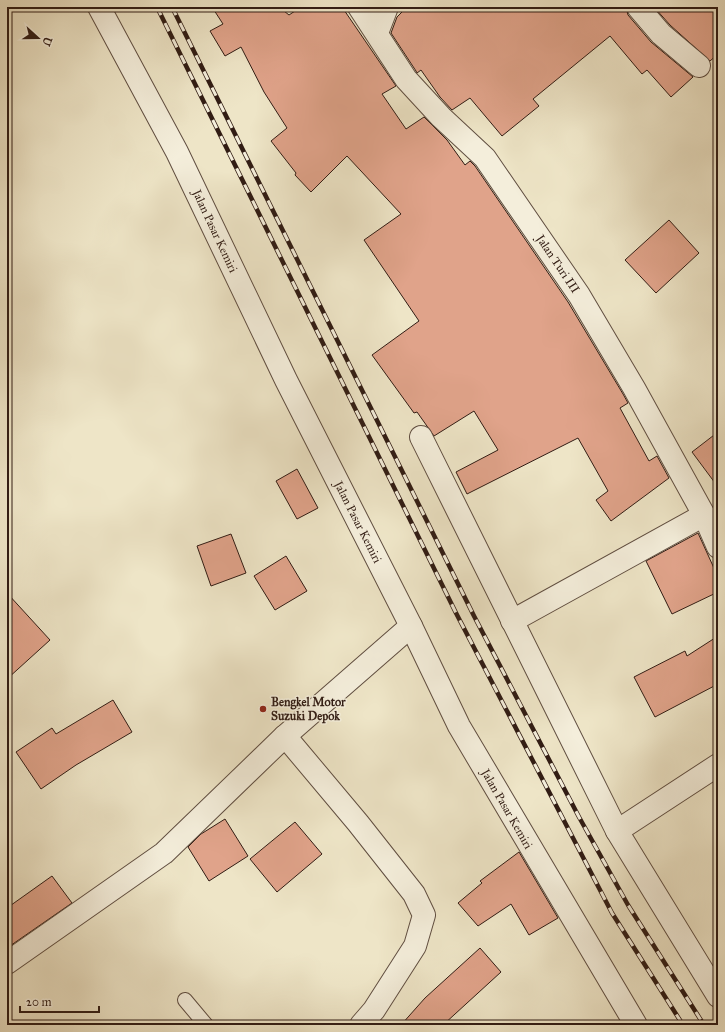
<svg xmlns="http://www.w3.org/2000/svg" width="725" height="1032" font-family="'IM FELL Great Primer',serif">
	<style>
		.building { fill: #e0a38a; stroke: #311c14 }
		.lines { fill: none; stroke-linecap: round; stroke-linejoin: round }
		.lane-casing { stroke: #604e41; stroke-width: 16 }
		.street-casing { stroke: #604e41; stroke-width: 24 }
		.lane { stroke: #f4eedb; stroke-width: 14 }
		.street { stroke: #f4eedb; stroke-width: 22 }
		.rail-casing { stroke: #311c14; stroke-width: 4.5 }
		.rail { stroke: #f4eedb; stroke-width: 3; stroke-dasharray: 9; stroke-linecap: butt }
		.poi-dot { fill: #8f2418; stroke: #f4eedb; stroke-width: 1.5 }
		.labels { text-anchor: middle; stroke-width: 3; stroke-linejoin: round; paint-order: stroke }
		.street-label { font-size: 12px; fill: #311c14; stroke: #f4eedb }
		.poi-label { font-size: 12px; font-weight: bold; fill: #311c14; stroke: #f4eedb; text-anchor: start }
	</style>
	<rect width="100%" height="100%" fill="#eee5c7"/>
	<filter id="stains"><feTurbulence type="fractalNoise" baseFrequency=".005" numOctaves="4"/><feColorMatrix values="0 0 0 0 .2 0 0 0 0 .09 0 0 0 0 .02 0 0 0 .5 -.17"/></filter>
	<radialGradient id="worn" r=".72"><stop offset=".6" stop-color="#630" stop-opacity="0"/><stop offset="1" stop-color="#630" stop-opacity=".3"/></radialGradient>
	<g class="building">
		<path d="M 212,7 L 279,7 L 289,15 L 301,7 L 342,7 L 396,86 L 382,94 L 406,129 L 424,117 L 447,140 L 465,165 L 470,161 L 475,166 L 568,302 L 623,394 L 628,403 L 620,408 L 649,461 L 657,456 L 669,478 L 611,521 L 596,500 L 608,491 L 578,438 L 467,494 L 456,472 L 498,450 L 474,411 L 434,436 L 417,412 L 414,413 L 372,355 L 419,321 L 364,240 L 401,214 L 347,156 L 311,192 L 295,175 L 296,173 L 271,141 L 287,128 L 264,92 L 241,47 L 225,56 L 210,31 L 223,24 Z"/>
		<path d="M 407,7 L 626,7 L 628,15 L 651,42 L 693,77 L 671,97 L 647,70 L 642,74 L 610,36 L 533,99 L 539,106 L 502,136 L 470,98 L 452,110 L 440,97 L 421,70 L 417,73 L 416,71 L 391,33 L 397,17 Z"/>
		<path d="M 654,7 L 718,7 L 718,54 L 710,61 L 670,25 Z"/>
		<path d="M 669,220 L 699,253 L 656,293 L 625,260 Z"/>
		<path d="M 718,432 L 718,487 L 692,452 Z"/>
		<path d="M 297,469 L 318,508 L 297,519 L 276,481 Z"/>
		<path d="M 698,533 L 718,577 L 718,592 L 672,614 L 646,561 Z"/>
		<path d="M 231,534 L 246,573 L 211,586 L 197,546 Z"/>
		<path d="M 286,556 L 307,591 L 275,610 L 254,576 Z"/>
		<path d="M 7,593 L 50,640 L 7,679 Z"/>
		<path d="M 718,636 L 718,684 L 655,717 L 634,677 L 685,651 L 687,656 Z"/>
		<path d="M 113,700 L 132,732 L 76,765 L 41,789 L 16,752 L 52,728 L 56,734 Z"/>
		<path d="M 225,819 L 248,856 L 209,881 L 188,847 L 201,834 Z"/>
		<path d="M 295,822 L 322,854 L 277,892 L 250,859 Z"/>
		<path d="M 519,852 L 558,918 L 529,935 L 511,904 L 478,926 L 458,903 L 482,883 L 480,881 Z"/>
		<path d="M 52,876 L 72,903 L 7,948 L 7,908 Z"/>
		<path d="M 480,948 L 501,972 L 443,1025 L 401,1025 L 425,998 Z"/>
	</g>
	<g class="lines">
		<defs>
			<path id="lane" d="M 185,1000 L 206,1025"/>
			<g id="street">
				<path d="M 99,7 L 177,152 L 286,380 L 411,626 L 459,726 L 636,1025"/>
				<path d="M 359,7 L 406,79 L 441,117 L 485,158 L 579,295 L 634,388 L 704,515 L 718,547"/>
				<path d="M 638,7 L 661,34 L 699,66"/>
				<path d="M 377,33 L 387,7"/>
				<path d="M 421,437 L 617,831 L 718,996"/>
				<path d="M 512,621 L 704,515"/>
				<path d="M 285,736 L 358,823 L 414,894 L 424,915 L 415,946 L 374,1010 L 361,1025"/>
				<path d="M 617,831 L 718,765"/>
				<path d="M 7,963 L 164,853 L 285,736 L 411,626"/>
			</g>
		</defs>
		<use href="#lane" class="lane-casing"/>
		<use href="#street" class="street-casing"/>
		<use href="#lane" class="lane"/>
		<use href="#street" class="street"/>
		<defs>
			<g id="rail">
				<path d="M 157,7 L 456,613 L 612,913 L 683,1025"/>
				<path d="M 172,7 L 474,616 L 579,817 L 628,905 L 704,1025"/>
			</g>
		</defs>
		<use href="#rail" class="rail-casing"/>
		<use href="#rail" class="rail"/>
	</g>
	<circle class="poi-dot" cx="263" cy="709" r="4"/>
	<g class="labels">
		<g class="street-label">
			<text transform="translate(215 231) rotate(65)" y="4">Jalan Pasar Kemiri</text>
			<text transform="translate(558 264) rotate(56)" y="4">Jalan Turi III</text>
			<text transform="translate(358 522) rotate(63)" y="4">Jalan Pasar Kemiri</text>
			<text transform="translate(507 809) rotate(60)" y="4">Jalan Pasar Kemiri</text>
		</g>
		<g class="poi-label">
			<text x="271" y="706">Bengkel Motor<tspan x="271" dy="14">Suzuki Depok</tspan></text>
		</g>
	</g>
	<rect width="725" height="1032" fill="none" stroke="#eee5c7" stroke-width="24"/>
	<rect x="8" y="8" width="709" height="1016" fill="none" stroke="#311c14" stroke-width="2"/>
	<rect x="12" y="12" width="701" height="1008" fill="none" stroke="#311c14"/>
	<g transform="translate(38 38) rotate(111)" stroke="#f4eedb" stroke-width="3" paint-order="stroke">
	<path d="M0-3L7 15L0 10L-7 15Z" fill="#311c14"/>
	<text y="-6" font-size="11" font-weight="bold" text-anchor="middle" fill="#311c14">U</text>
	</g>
	<path d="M20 1006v6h79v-6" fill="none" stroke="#311c14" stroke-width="2"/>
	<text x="26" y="1006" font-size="12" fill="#311c14" stroke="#f4eedb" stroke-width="3" paint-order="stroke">20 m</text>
	<rect width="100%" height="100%" filter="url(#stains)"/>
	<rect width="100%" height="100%" fill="url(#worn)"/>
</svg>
